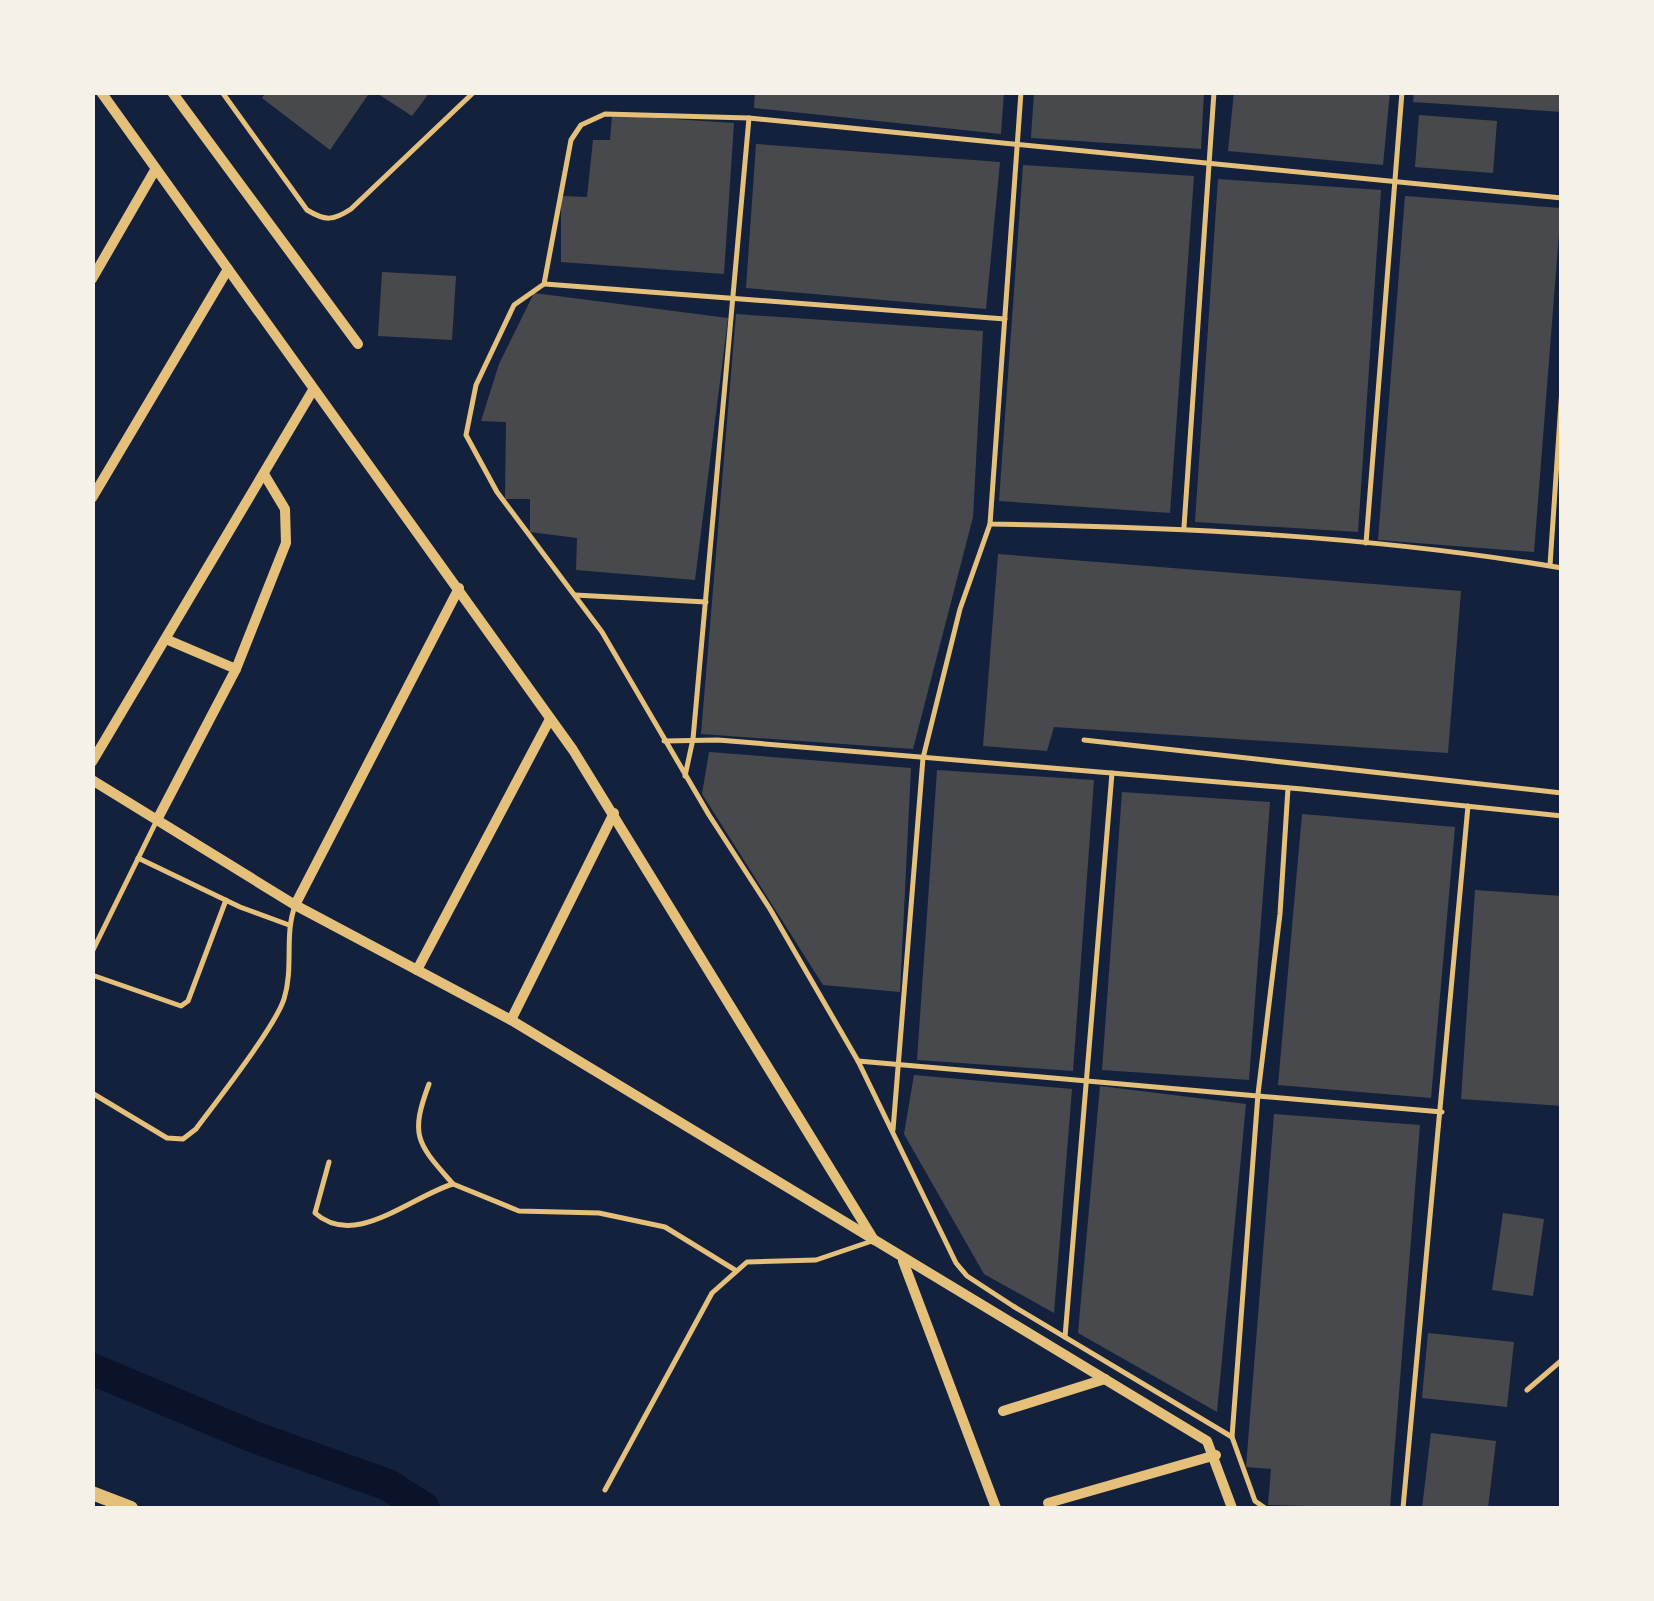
<svg xmlns="http://www.w3.org/2000/svg" width="1654" height="1601" font-family="Roboto,sans-serif">
	<style>
		.lines { fill: none; stroke-linecap: round; stroke-linejoin: round }
		.river { stroke: #0b132b; stroke-width: 32 }
		.building { fill: #48494c }
		.service { stroke: #e5c07b; stroke-width: 5 }
		.minor { stroke: #e5c07b; stroke-width: 10 }
		.tertiary { stroke: #e5c07b; stroke-width: 14 }
	</style>
	<rect width="100%" height="100%" fill="#14213d"/>
	<g class="lines">
		<path class="river" d="M 92,1369 L 254,1437 L 388,1485 L 424,1508"/>
	</g>
	<g class="building">
		<path d="M 266,92 L 370,92 L 330,150 L 262,98 Z"/>
		<path d="M 375,92 L 430,92 L 412,116 Z"/>
		<path d="M 755,92 L 1004,92 L 1001,134 L 754,108 Z"/>
		<path d="M 1034,92 L 1204,92 L 1201,149 L 1031,138 Z"/>
		<path d="M 1234,92 L 1390,92 L 1383,165 L 1228,151 Z"/>
		<path d="M 1414,92 L 1562,92 L 1562,112 L 1413,102 Z"/>
		<path d="M 612,115 L 734,123 L 724,274 L 561,262 L 561,196 L 587,197 L 593,140 L 610,140 Z"/>
		<path d="M 1419,115 L 1497,121 L 1493,173 L 1415,167 Z"/>
		<path d="M 756,144 L 1000,162 L 986,309 L 746,288 Z"/>
		<path d="M 1023,165 L 1194,176 L 1170,513 L 999,501 Z"/>
		<path d="M 1218,179 L 1381,190 L 1358,532 L 1195,522 Z"/>
		<path d="M 1405,196 L 1561,208 L 1534,552 L 1378,540 Z"/>
		<path d="M 382,272 L 456,276 L 452,340 L 378,336 Z"/>
		<path d="M 534,293 L 728,318 L 695,580 L 576,570 L 577,538 L 530,532 L 530,499 L 505,499 L 506,422 L 481,421 L 499,364 Z"/>
		<path d="M 736,314 L 983,331 L 973,517 L 913,749 L 701,734 Z"/>
		<path d="M 998,554 L 1461,591 L 1448,753 L 1054,727 L 1047,751 L 983,746 Z"/>
		<path d="M 709,752 L 911,768 L 900,992 L 823,985 L 702,794 Z"/>
		<path d="M 937,770 L 1094,780 L 1073,1071 L 917,1060 Z"/>
		<path d="M 1122,792 L 1270,802 L 1249,1080 L 1102,1070 Z"/>
		<path d="M 1302,814 L 1455,827 L 1431,1098 L 1278,1085 Z"/>
		<path d="M 1475,890 L 1562,896 L 1562,1106 L 1461,1099 Z"/>
		<path d="M 914,1075 L 1072,1089 L 1054,1313 L 984,1274 L 904,1134 Z"/>
		<path d="M 1100,1086 L 1246,1104 L 1217,1412 L 1078,1333 Z"/>
		<path d="M 1274,1114 L 1420,1125 L 1390,1508 L 1268,1505 L 1271,1469 L 1246,1467 Z"/>
		<path d="M 1503,1213 L 1544,1219 L 1533,1296 L 1492,1290 Z"/>
		<path d="M 1428,1333 L 1514,1342 L 1507,1407 L 1422,1398 Z"/>
		<path d="M 1431,1433 L 1496,1441 L 1488,1508 L 1422,1508 Z"/>
	</g>
	<g class="lines">
		<g class="service">
			<path d="M 222,92 L 307,210 C 325,221 333,221 351,209 L 474,92"/>
			<path d="M 1021,92 L 990,524 C 1181,527 1373,536 1562,568"/>
			<path d="M 545,284 L 1005,319"/>
			<path d="M 1184,527 L 1214,92"/>
			<path d="M 1366,543 L 1402,92"/>
			<path d="M 1550,565 L 1562,388"/>
			<path d="M 575,595 L 706,602"/>
			<path d="M 1084,740 L 1562,793"/>
			<path d="M 664,741 L 718,740 L 1302,789 L 1562,816"/>
			<path d="M 685,776 L 693,739 L 749,118"/>
			<path d="M 138,858 L 240,907 L 289,925"/>
			<path d="M 92,952 L 157,820"/>
			<path d="M 92,975 L 181,1006 L 188,1001 L 226,900"/>
			<path d="M 858,1061 L 1442,1112"/>
			<path d="M 429,1084 C 409,1137 418,1144 453,1184"/>
			<path d="M 92,1093 L 167,1138 L 183,1139 L 196,1129 C 216,1102 275,1027 284,999 C 294,967 284,935 295,906"/>
			<path d="M 893,1130 L 923,758 L 960,609 L 990,524"/>
			<path d="M 329,1162 L 315,1213 C 355,1249 410,1197 453,1184 L 519,1211 L 599,1213 L 665,1227 L 735,1270"/>
			<path d="M 1065,1337 L 1112,773"/>
			<path d="M 1527,1390 L 1562,1360"/>
			<path d="M 1232,1437 L 1013,1306 L 967,1276 L 956,1263 L 858,1061 L 770,909 L 709,815 L 602,632 L 497,492 L 466,435 L 476,385 L 514,305 L 544,284 L 571,140 L 581,125 L 605,114 L 749,118 L 1562,198"/>
			<path d="M 605,1490 L 712,1293 L 747,1262 L 816,1260 L 872,1241"/>
			<path d="M 1265,1508 L 1255,1501 L 1232,1437 L 1258,1094 L 1280,914 L 1288,788"/>
			<path d="M 1403,1508 L 1468,806"/>
		</g>
		<g class="minor">
			<path d="M 101,92 L 573,750 L 874,1240"/>
			<path d="M 172,92 L 358,344"/>
			<path d="M 92,279 L 155,170"/>
			<path d="M 92,498 L 228,269"/>
			<path d="M 168,640 L 236,669"/>
			<path d="M 92,762 L 313,390"/>
			<path d="M 92,780 L 295,905 L 511,1020 L 1207,1441 L 1232,1508"/>
			<path d="M 158,818 L 236,669 L 286,543 L 285,509 L 264,474"/>
			<path d="M 295,905 L 459,588"/>
			<path d="M 417,970 L 550,719"/>
			<path d="M 511,1020 L 614,813"/>
			<path d="M 903,1261 L 996,1508"/>
			<path d="M 1003,1411 L 1105,1379"/>
			<path d="M 1048,1503 L 1216,1455"/>
		</g>
		<path class="tertiary" d="M 92,1493 L 131,1508"/>
	</g>
	<rect width="1654" height="1601" fill="none" stroke="#f6f1e7" stroke-width="190"/>
</svg>
